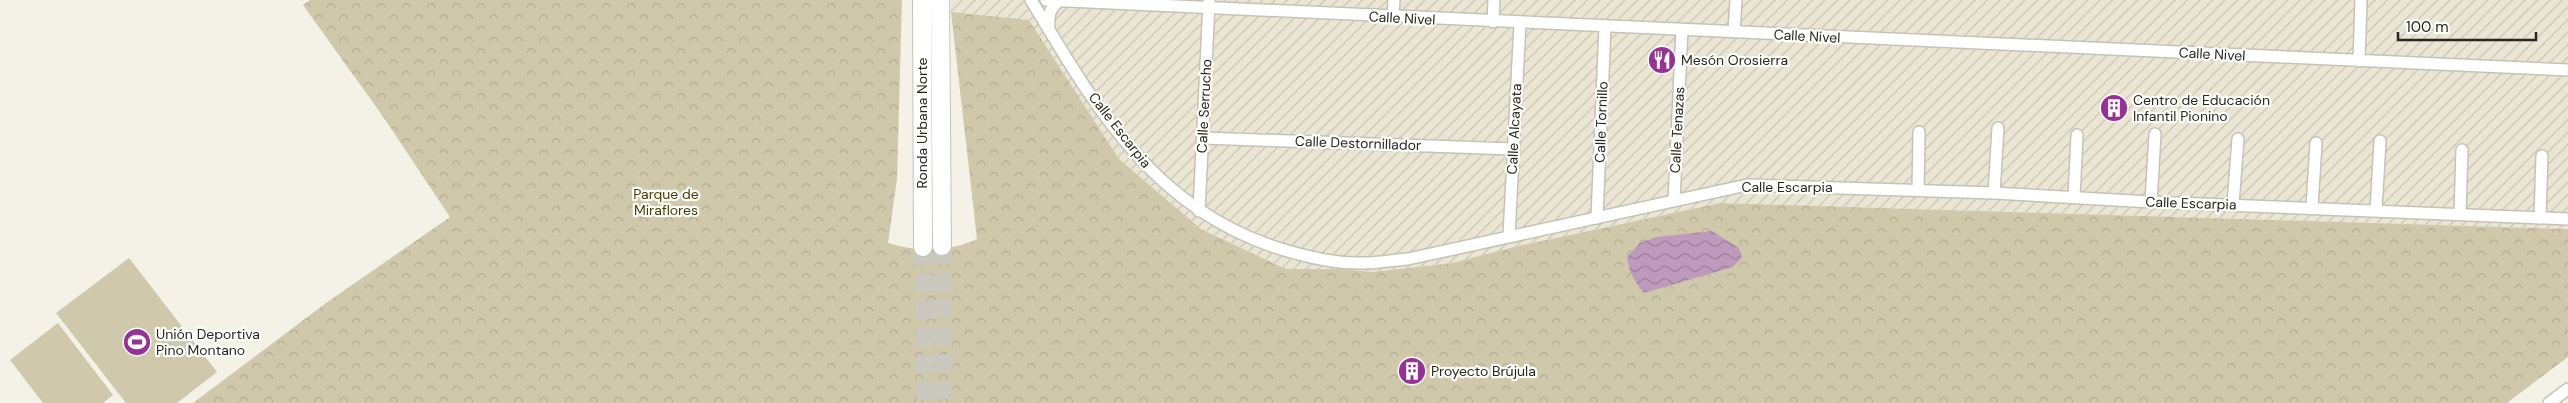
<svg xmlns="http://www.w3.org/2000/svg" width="2568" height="403" font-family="'DM Sans',sans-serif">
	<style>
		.industrial { fill: url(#industrial-furrows) }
		.grass { fill: #cfc8ab }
		.park { fill: url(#park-crowns) }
		.water { fill: url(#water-waves) }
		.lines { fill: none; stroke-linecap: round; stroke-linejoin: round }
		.primary-tunnel { stroke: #cbc8bf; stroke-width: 18; stroke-dasharray: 18 9; stroke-linecap: butt }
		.minor-casing { stroke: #c5c3b8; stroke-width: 14 }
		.primary-casing { stroke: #c5c3b8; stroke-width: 20 }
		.minor { stroke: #fff; stroke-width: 11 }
		.primary { stroke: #fff; stroke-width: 18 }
		.labels { text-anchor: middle; stroke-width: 4.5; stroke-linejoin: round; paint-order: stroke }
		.street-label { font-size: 14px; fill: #272622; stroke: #fffffc }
		.poi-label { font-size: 14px; fill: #272622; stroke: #fffffc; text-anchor: start }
		.park-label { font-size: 14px; fill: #463b00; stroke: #fffffc }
	</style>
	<defs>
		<pattern id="industrial-furrows" width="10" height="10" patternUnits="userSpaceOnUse" patternTransform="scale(1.25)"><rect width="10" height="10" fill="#eae6d3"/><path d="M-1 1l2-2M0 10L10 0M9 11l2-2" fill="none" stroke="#c9c5b5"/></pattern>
		<pattern id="park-crowns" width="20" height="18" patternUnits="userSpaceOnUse" patternTransform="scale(1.25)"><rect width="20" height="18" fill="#cfc8ab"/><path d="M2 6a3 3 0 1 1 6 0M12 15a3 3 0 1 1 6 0" fill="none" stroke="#b2ac93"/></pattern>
		<pattern id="water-waves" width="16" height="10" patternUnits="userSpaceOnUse" patternTransform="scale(1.25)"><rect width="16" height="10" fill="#be9bbc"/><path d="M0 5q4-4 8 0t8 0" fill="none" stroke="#9a7e98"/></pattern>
	</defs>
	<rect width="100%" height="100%" fill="#f4f1e6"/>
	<path class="industrial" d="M 951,0 L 2568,0 L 2568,229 L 1720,203 L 1518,246 L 1452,263 L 1372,272 L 1339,269 L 1286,269 L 1201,229 L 1119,159 L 1029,20 L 951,12 Z"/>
	<g class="grass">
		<path d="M 129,258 L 217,372 L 177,403 L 126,403 L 56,313 Z"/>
		<path d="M 58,323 L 113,395 L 103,403 L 43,403 L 10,360 Z"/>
	</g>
	<path class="park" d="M 310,0 L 902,0 L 897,179 L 888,243 C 916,252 950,252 977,239 L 951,12 L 1029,20 L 1119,159 L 1201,229 L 1286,269 L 1339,269 L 1372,272 L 1452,263 L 1518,246 L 1720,203 L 2568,229 L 2568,357 L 2507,403 L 193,403 L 326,303 L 450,217 L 382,115 L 303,5 Z"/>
	<path class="water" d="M 1712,231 L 1739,248 L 1742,257 L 1733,267 L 1644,293 C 1634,281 1629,272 1627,257 L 1640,243 L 1656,237 Z"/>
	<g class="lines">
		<g class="primary-tunnel">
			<path d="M 942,246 L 944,403"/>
			<path d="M 923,247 L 926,403"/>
		</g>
		<defs>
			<g id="minor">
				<path d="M 1031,0 C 1096,108 1154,210 1281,249 C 1307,257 1336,264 1363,263 C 1378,263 1393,260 1408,259 L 1747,185 L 1994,193 L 2151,202 L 2568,219"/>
				<path d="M 1046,0 L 2568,70"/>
				<path d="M 1393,17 L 1394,0"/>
				<path d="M 1493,22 L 1494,0"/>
				<path d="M 1049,29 C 1048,16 1049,9 1059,1 L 1057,0"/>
				<path d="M 1734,32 L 1736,0"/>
				<path d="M 2359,61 L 2361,0"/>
				<path d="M 1203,138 L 1513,149"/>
				<path d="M 1918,190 L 1919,132"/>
				<path d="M 1994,193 L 1998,128"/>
				<path d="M 2074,197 L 2077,135"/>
				<path d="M 1674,200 L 1682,30"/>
				<path d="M 2151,202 L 2155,134"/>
				<path d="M 2233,204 L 2238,139"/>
				<path d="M 2312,207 L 2316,143"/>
				<path d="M 2376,210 L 2380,141"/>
				<path d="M 1199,211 L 1209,2"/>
				<path d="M 2460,214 L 2462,150"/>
				<path d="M 1597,218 L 1605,26"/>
				<path d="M 2540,218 L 2542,156"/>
				<path d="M 1509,236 L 1520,23"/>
				<path d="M 2549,403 L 2568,389"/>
			</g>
			<g id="primary">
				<path d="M 922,0 L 923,247"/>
				<path d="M 940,0 L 942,246"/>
			</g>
		</defs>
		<use href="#minor" class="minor-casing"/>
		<use href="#primary" class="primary-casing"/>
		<use href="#minor" class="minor"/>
		<use href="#primary" class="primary"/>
	</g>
	<defs>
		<symbol id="restaurant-disc" viewBox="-11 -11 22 22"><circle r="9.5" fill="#963196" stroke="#fffffc"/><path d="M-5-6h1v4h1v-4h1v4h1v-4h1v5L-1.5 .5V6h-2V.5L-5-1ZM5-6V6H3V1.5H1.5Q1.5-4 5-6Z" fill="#fff"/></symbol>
		<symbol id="building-disc" viewBox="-11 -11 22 22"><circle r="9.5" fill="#963196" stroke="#fffffc"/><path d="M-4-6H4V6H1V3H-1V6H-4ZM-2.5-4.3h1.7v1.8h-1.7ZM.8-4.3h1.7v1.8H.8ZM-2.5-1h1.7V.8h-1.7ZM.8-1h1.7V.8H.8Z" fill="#fff"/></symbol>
		<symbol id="stadium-disc" viewBox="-11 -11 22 22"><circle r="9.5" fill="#963196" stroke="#fffffc"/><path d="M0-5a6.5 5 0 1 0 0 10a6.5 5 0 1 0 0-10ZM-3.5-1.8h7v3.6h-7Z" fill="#fff"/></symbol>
	</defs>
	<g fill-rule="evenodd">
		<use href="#restaurant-disc" x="1646" y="44" width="32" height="32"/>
		<use href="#building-disc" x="2098" y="92" width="32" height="32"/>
		<use href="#stadium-disc" x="121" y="326" width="32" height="32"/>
		<use href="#building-disc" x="1396" y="355" width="32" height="32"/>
	</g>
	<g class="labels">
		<g class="street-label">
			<text transform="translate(1402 18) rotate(3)" y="5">Calle Nivel</text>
			<text transform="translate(1807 36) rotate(3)" y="5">Calle Nivel</text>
			<text transform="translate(2212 54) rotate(3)" y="5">Calle Nivel</text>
			<text transform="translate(1204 106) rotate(-87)" y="5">Calle Serrucho</text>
			<text transform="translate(1601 122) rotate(-88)" y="5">Calle Tornillo</text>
			<text transform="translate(922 123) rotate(-90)" y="5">Ronda Urbana Norte</text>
			<text transform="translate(1514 129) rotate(-87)" y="5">Calle Alcayata</text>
			<text transform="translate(1120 130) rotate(52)" y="5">Calle Escarpia</text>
			<text transform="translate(1677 130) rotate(-87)" y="5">Calle Tenazas</text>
			<text transform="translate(1358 143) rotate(2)" y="5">Calle Destornillador</text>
			<text x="1787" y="192">Calle Escarpia</text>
			<text transform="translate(2191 203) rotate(2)" y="5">Calle Escarpia</text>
		</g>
		<g class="poi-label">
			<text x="1681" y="65">Mesón Orosierra</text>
			<text x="2133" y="105">Centro de Educación<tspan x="2133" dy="16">Infantil Pionino</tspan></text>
			<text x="156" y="339">Unión Deportiva<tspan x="156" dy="16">Pino Montano</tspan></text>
			<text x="1431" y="376">Proyecto Brújula</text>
		</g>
		<g class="park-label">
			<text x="666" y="199">Parque de<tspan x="666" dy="16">Miraflores</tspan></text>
		</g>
	</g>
	<path d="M2398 32v8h138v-8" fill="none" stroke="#272622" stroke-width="2.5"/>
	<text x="2406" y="32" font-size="15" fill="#272622" stroke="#fffffc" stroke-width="4" paint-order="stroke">100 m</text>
</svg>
